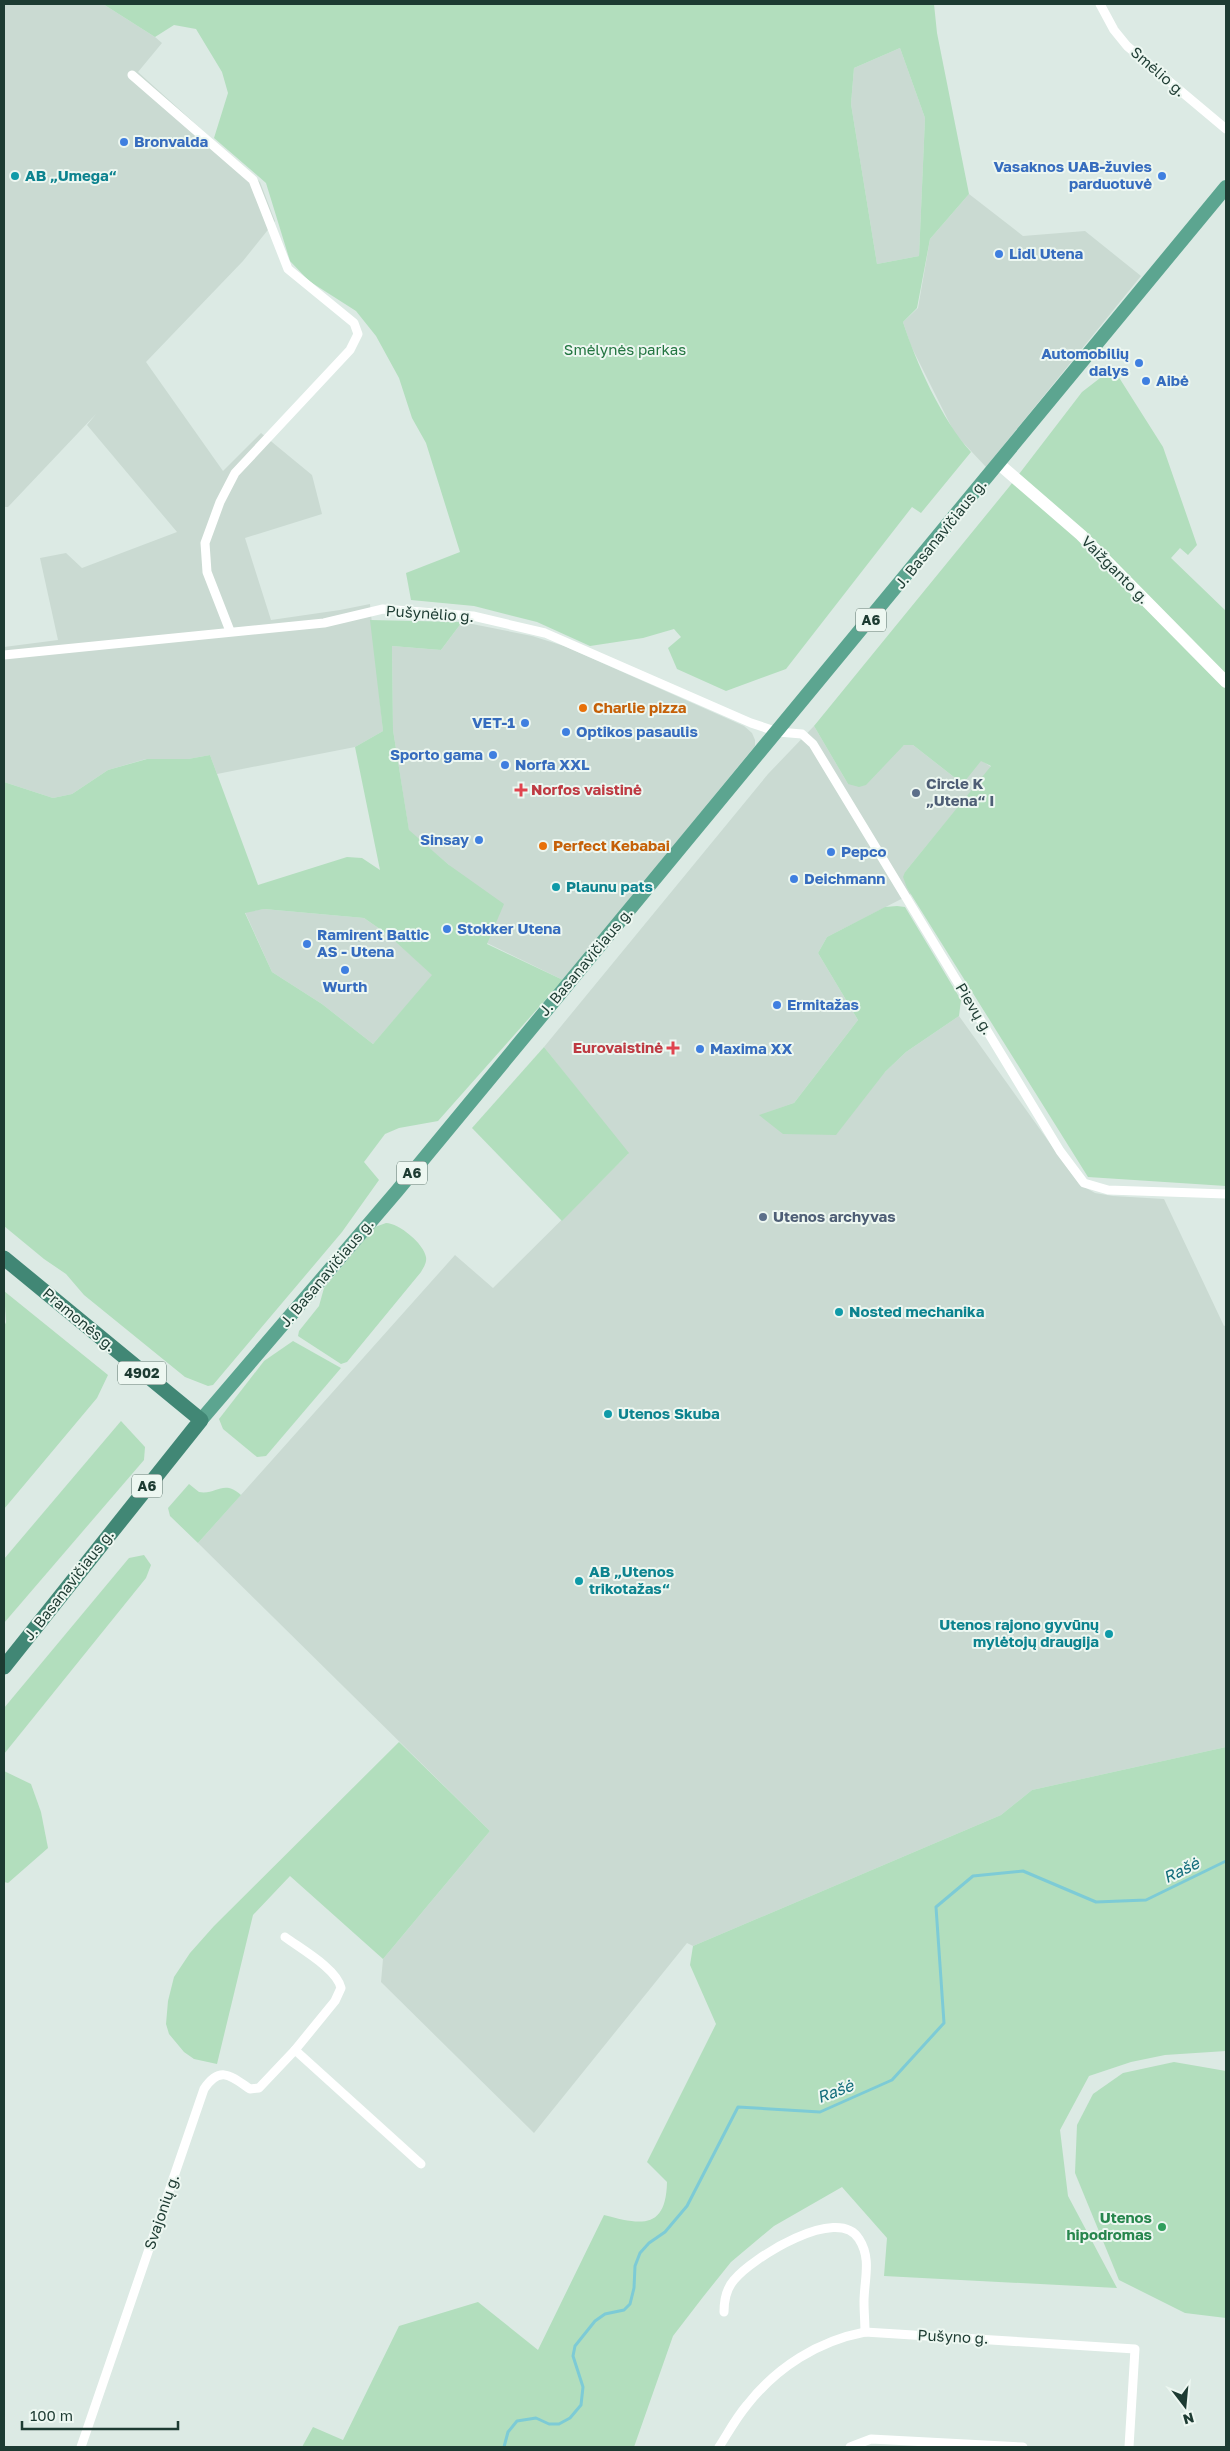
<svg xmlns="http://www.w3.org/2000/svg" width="1230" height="2451" font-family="'Golos Text',sans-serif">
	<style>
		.built { fill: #cadad2 }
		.green { fill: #b2debd; fill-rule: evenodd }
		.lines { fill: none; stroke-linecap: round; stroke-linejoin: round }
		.stream { stroke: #7dcbd6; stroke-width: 3 }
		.minor { stroke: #fff; stroke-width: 9 }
		.secondary { stroke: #fff; stroke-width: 12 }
		.primary { stroke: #5ca590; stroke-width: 14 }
		.trunk { stroke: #418775; stroke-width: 15 }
		.shop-dot { fill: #3f7fe0; stroke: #edf7f1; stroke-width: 2 }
		.culture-dot { fill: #0f9aa8; stroke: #edf7f1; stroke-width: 2 }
		.food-dot { fill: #e8710a; stroke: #edf7f1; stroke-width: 2 }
		.health-dot { fill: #e0444e; stroke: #edf7f1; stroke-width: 2 }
		.service-dot { fill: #5c6f8a; stroke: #edf7f1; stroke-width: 2 }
		.leisure-dot { fill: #2e9e5b; stroke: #edf7f1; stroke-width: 2 }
		.labels { text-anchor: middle; stroke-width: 4; stroke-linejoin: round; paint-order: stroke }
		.shield { fill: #edf7f1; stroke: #5b736b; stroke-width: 1 }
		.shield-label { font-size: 14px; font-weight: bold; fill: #1d3b32 }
		.street-label { font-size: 15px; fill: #1d3b32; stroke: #edf7f1 }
		.shop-label { font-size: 15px; font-weight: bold; fill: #366cbe; stroke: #edf7f1; text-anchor: start }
		.culture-label { font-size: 15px; font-weight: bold; fill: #0d838f; stroke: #edf7f1; text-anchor: start }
		.park-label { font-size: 15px; fill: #237541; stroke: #edf7f1 }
		.food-label { font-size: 15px; font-weight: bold; fill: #c56008; stroke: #edf7f1; text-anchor: start }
		.service-label { font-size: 15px; font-weight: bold; fill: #4e5e75; stroke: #edf7f1; text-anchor: start }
		.health-label { font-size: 15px; font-weight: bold; fill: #be3a42; stroke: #edf7f1; text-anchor: start }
		.leisure-label { font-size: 15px; font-weight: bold; fill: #27864d; stroke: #edf7f1; text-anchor: end }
		.water-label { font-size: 16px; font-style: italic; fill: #126c7b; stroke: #edf7f1 }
	</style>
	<rect width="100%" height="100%" fill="#dceae4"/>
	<g class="built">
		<path d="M 4,4 L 103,4 L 155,37 L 162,43 L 138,72 L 260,182 L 275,221 L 243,261 L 146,362 L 223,471 L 261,433 L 312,475 L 322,514 L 245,538 L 271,620 L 340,610 L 370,604 L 383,731 L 355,747 L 217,774 L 210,755 L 188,759 L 146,759 L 108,770 L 72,794 L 53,798 L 4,782 L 4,647 L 58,640 L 40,558 L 66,553 L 82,568 L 177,532 L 87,425 L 96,414 L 8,507 L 4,507 Z"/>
		<path d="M 900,48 L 925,118 L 919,256 L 877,264 L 851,104 L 854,68 Z"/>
		<path d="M 969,194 L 1023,236 L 1085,231 L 1141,276 L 986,467 L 955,434 L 911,346 L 903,322 L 918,308 L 930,239 Z"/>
		<path d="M 462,622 L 532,636 L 564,646 L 744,726 L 752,733 L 755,740 L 755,746 L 563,980 L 487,943 L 449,865 L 409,831 L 393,730 L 392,646 L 441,650 Z"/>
		<path d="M 814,726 L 848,784 L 904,745 L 913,745 L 959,781 L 965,780 L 981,760 L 991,767 L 905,872 L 907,888 L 911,894 L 827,937 L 818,953 L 858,1020 L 794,1103 L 760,1115 L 885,1072 L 906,1052 L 959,1016 L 1079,1184 L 1095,1193 L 1113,1196 L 1164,1199 L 1224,1326 L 1226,1325 L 1226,1747 L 1032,1790 L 1001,1815 L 693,1946 L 687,1943 L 534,2133 L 381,1982 L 383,1959 L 490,1831 L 198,1543 L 455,1255 L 493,1288 L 628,1154 L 544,1047 L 768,774 Z"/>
		<path d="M 264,909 L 364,918 L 387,934 L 433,975 L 373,1044 L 322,1004 L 272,972 L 245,912 Z"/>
	</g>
	<g class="green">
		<path d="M 103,4 L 934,4 L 937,33 L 969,194 L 930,239 L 917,308 L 903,322 C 916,363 942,420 971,452 L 921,513 L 912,507 L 786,669 L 726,691 L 677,669 L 668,648 L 681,637 L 674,629 L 643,638 L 590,646 L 537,622 L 474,606 L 411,600 L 406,573 L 460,552 L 426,443 L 412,418 L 399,378 L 376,336 L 356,311 L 309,281 L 290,261 L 266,183 L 214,138 L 228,93 L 222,72 L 196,29 L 174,25 L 155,37 ZM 900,48 L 925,118 L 919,256 L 877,264 L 851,104 L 854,68 Z"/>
		<path d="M 1113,368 L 1163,447 L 1197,545 L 1188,555 L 1180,548 L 1171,558 L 1226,611 L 1226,1186 L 1088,1177 L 907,888 L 903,877 L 905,872 L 991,766 L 981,761 L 965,781 L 959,781 L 913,745 L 904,745 L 866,785 L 859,787 L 848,784 L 814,726 L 1009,487 L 1082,392 Z"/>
		<path d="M 370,620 L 462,622 L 441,650 L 392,646 L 393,730 L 409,830 L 449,865 L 504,904 L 487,944 L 563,980 L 438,1121 L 399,1128 L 385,1134 L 364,1162 L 379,1180 L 342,1232 L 213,1385 L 208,1386 L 185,1377 L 84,1295 L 66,1274 L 44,1259 L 4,1226 L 4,782 L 53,798 L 72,794 L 108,770 L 147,759 L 188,759 L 210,755 L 258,885 L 347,857 L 362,858 L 380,870 L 355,747 L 383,731 ZM 264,909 L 364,918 L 387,934 L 432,975 L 373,1044 L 322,1004 L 272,972 L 245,913 Z"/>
		<path d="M 897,906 L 905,907 L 961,1000 L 959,1016 L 906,1052 L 885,1072 L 836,1135 L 783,1134 L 759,1115 L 794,1103 L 858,1020 L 818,953 L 827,937 L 885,907 Z"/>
		<path d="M 544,1047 L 629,1153 L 562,1221 L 472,1128 Z"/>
		<path d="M 386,1223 C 399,1223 424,1244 426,1257 C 427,1263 423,1268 421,1272 L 347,1362 L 341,1364 L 301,1338 L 298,1336 L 299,1331 L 319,1306 L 324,1288 L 375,1227 Z"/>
		<path d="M 4,1291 L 108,1375 L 97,1398 L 4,1509 L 4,1327 L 6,1322 Z"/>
		<path d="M 293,1341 L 341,1368 L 266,1456 L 257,1457 L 223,1429 L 219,1419 L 264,1361 Z"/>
		<path d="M 121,1421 L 145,1447 L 144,1460 L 4,1623 L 4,1559 Z"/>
		<path d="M 189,1484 L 199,1492 C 217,1495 223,1479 241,1495 L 198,1543 L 170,1516 L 168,1508 Z"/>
		<path d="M 144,1555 L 151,1565 L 146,1578 L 4,1754 L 4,1708 L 129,1558 Z"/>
		<path d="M 399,1742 L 490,1831 L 383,1959 L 290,1876 L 253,1915 L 217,2064 L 194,2059 L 184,2052 L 169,2034 L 166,2024 L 168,2001 L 174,1977 L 190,1953 L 214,1926 Z"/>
		<path d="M 1226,1747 L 1226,2051 L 1165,2055 L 1131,2062 L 1089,2076 L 1060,2130 L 1068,2196 L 1117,2288 L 884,2276 L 887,2238 L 842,2187 L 774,2226 L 731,2262 L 703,2297 L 673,2336 L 634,2447 L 302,2447 L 313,2427 L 343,2440 L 399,2326 L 478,2302 L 538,2350 L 604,2215 C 641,2225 666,2230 667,2182 L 647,2162 L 716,2024 L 690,1965 L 693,1946 L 1001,1815 L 1032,1790 Z"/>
		<path d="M 4,1771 L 31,1784 L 41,1812 L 48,1848 L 8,1883 L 4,1882 Z"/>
		<path d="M 1174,2062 L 1226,2071 L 1226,2318 L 1185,2313 L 1119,2280 L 1075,2173 L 1077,2125 L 1093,2094 L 1123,2073 Z"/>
	</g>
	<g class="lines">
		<path class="stream" d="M 504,2447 L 508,2432 L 517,2421 L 536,2418 L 549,2424 L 559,2424 L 570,2418 L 581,2405 L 583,2387 L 573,2356 L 575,2346 L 595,2321 L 605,2314 L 624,2310 L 630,2304 L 634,2288 L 635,2266 L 640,2253 L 649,2243 L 665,2232 L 687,2206 L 738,2107 L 820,2112 L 892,2080 L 944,2023 L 936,1907 L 973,1876 L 1023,1871 L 1096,1902 L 1146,1900 L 1226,1861"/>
		<g class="minor">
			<path d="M 1100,4 L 1114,30 L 1127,46 L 1226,129"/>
			<path d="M 132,75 L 253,180 L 288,269 L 354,323 L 358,334 L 350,350 L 235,473 L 220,502 L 205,543 L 207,572 L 230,631"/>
			<path d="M 4,655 L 324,623 L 383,609 L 473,616 L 545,633 L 751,723 L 778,732 L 802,734 L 813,744 L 1060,1151 L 1084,1183 L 1108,1190 L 1226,1194"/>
			<path d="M 295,2050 L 421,2164"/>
			<path d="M 724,2312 C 724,2300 726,2289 734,2280 C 752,2258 838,2204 859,2239 C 872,2259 864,2280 864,2302 C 864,2312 865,2322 865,2332"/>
			<path d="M 81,2447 L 204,2089 C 220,2065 231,2076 250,2089 L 259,2088 L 295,2050 L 335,2001 L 341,1988 C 337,1969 301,1949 285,1937"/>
			<path d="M 719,2447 C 728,2433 736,2418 747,2405 C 777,2367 818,2341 865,2332 L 1135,2349 L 1129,2447"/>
			<path d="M 850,2447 L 871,2439 L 1023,2447"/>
		</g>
		<path class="secondary" d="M 999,464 L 1081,535 L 1226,682"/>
		<path class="primary" d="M 201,1420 L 397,1191 L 1226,187"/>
		<path class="trunk" d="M 4,1258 L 201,1420 L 4,1667"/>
	</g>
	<g class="shop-dot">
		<circle cx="124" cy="142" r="5"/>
		<circle cx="1162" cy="176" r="5"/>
		<circle cx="999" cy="254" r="5"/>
		<circle cx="1139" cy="363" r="5"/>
		<circle cx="1146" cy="381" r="5"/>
		<circle cx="525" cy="723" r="5"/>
		<circle cx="566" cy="732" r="5"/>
		<circle cx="493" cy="755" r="5"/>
		<circle cx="505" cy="765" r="5"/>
		<circle cx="479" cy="840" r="5"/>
		<circle cx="831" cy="852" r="5"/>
		<circle cx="794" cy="879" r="5"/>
		<circle cx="447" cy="929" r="5"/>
		<circle cx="307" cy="944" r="5"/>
		<circle cx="345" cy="970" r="5"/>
		<circle cx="777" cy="1005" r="5"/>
		<circle cx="700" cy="1049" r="5"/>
	</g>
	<g class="culture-dot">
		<circle cx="15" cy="176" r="5"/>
		<circle cx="556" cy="887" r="5"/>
		<circle cx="839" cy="1312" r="5"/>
		<circle cx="608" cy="1414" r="5"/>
		<circle cx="579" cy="1581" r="5"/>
		<circle cx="1109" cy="1634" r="5"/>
	</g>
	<g class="food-dot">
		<circle cx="583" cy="708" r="5"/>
		<circle cx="543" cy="846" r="5"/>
	</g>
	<g class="health-dot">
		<path d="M518.5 782.5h5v5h5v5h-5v5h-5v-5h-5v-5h5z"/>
		<path d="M670.5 1040.5h5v5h5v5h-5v5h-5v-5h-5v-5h5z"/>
	</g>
	<g class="service-dot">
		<circle cx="916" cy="793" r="5"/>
		<circle cx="763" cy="1217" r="5"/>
	</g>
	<circle class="leisure-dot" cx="1162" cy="2227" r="5"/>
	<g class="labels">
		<g class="shield">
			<rect x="856" y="608.5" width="30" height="23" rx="4"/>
			<rect x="397" y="1161.5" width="30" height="23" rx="4"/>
			<rect x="118" y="1361.5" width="48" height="23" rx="4"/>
			<rect x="132" y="1474.5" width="30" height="23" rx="4"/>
		</g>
		<g class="shield-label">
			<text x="871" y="625">A6</text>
			<text x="412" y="1178">A6</text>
			<text x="142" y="1378">4902</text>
			<text x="147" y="1491">A6</text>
		</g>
		<g class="street-label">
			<text transform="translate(1158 72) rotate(41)" y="5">Smėlio g.</text>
			<text transform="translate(941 534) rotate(-51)" y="5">J. Basanavičiaus g.</text>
			<text transform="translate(1115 570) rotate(45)" y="5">Vaižganto g.</text>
			<text transform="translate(430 614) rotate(4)" y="5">Pušynėlio g.</text>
			<text transform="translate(586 962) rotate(-50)" y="5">J. Basanavičiaus g.</text>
			<text transform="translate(974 1009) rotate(59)" y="5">Pievų g.</text>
			<text transform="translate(327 1273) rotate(-50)" y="5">J. Basanavičiaus g.</text>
			<text transform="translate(79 1320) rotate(40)" y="5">Pramonės g.</text>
			<text transform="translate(69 1585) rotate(-52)" y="5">J. Basanavičiaus g.</text>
			<text transform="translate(162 2212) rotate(-71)" y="5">Svajonių g.</text>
			<text transform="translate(953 2337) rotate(3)" y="5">Pušyno g.</text>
		</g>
		<g class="shop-label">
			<text x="134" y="147">Bronvalda</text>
			<text x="1152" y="172" text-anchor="end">Vasaknos UAB-žuvies<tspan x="1152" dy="17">parduotuvė</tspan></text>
			<text x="1009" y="259">Lidl Utena</text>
			<text x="1129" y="359" text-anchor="end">Automobilių<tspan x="1129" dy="17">dalys</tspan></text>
			<text x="1156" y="386">Aibė</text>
			<text x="515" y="728" text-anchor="end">VET-1</text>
			<text x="576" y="737">Optikos pasaulis</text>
			<text x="483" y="760" text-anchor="end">Sporto gama</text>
			<text x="515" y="770">Norfa XXL</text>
			<text x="469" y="845" text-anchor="end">Sinsay</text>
			<text x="841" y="857">Pepco</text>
			<text x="804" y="884">Deichmann</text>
			<text x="457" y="934">Stokker Utena</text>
			<text x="317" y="940">Ramirent Baltic<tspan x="317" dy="17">AS - Utena</tspan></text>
			<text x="345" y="992" text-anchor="middle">Wurth</text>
			<text x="787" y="1010">Ermitažas</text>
			<text x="710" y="1054">Maxima XX</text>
		</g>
		<g class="culture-label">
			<text x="25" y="181">AB „Umega“</text>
			<text x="566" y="892">Plaunu pats</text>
			<text x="849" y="1317">Nosted mechanika</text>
			<text x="618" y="1419">Utenos Skuba</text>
			<text x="589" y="1577">AB „Utenos<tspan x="589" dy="17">trikotažas“</tspan></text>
			<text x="1099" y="1630" text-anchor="end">Utenos rajono gyvūnų<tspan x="1099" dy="17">mylėtojų draugija</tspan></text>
		</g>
		<g class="park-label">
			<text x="625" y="355">Smėlynės parkas</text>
		</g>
		<g class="food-label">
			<text x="593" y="713">Charlie pizza</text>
			<text x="553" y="851">Perfect Kebabai</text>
		</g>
		<g class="service-label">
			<text x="926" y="789">Circle K<tspan x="926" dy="17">„Utena“ I</tspan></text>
			<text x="773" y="1222">Utenos archyvas</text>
		</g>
		<g class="health-label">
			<text x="531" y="795">Norfos vaistinė</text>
			<text x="663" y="1053" text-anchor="end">Eurovaistinė</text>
		</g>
		<g class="leisure-label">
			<text x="1152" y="2223">Utenos<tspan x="1152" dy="17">hipodromas</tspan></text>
		</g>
		<g class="water-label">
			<text transform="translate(1181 1870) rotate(-26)" y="6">Rašė</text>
			<text transform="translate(835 2091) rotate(-21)" y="6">Rašė</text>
		</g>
	</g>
	<rect width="1230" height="2451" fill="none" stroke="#1d3b32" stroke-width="10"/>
	<g transform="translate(1185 2406) rotate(164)" stroke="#edf7f1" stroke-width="4" paint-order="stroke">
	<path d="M0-4L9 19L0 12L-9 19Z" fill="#1d3b32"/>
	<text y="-8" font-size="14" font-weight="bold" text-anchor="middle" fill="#1d3b32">N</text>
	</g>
	<path d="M22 2421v8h156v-8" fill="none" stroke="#1d3b32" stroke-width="2.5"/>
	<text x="30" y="2421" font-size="15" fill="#1d3b32" stroke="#edf7f1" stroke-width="4" paint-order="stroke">100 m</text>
</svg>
